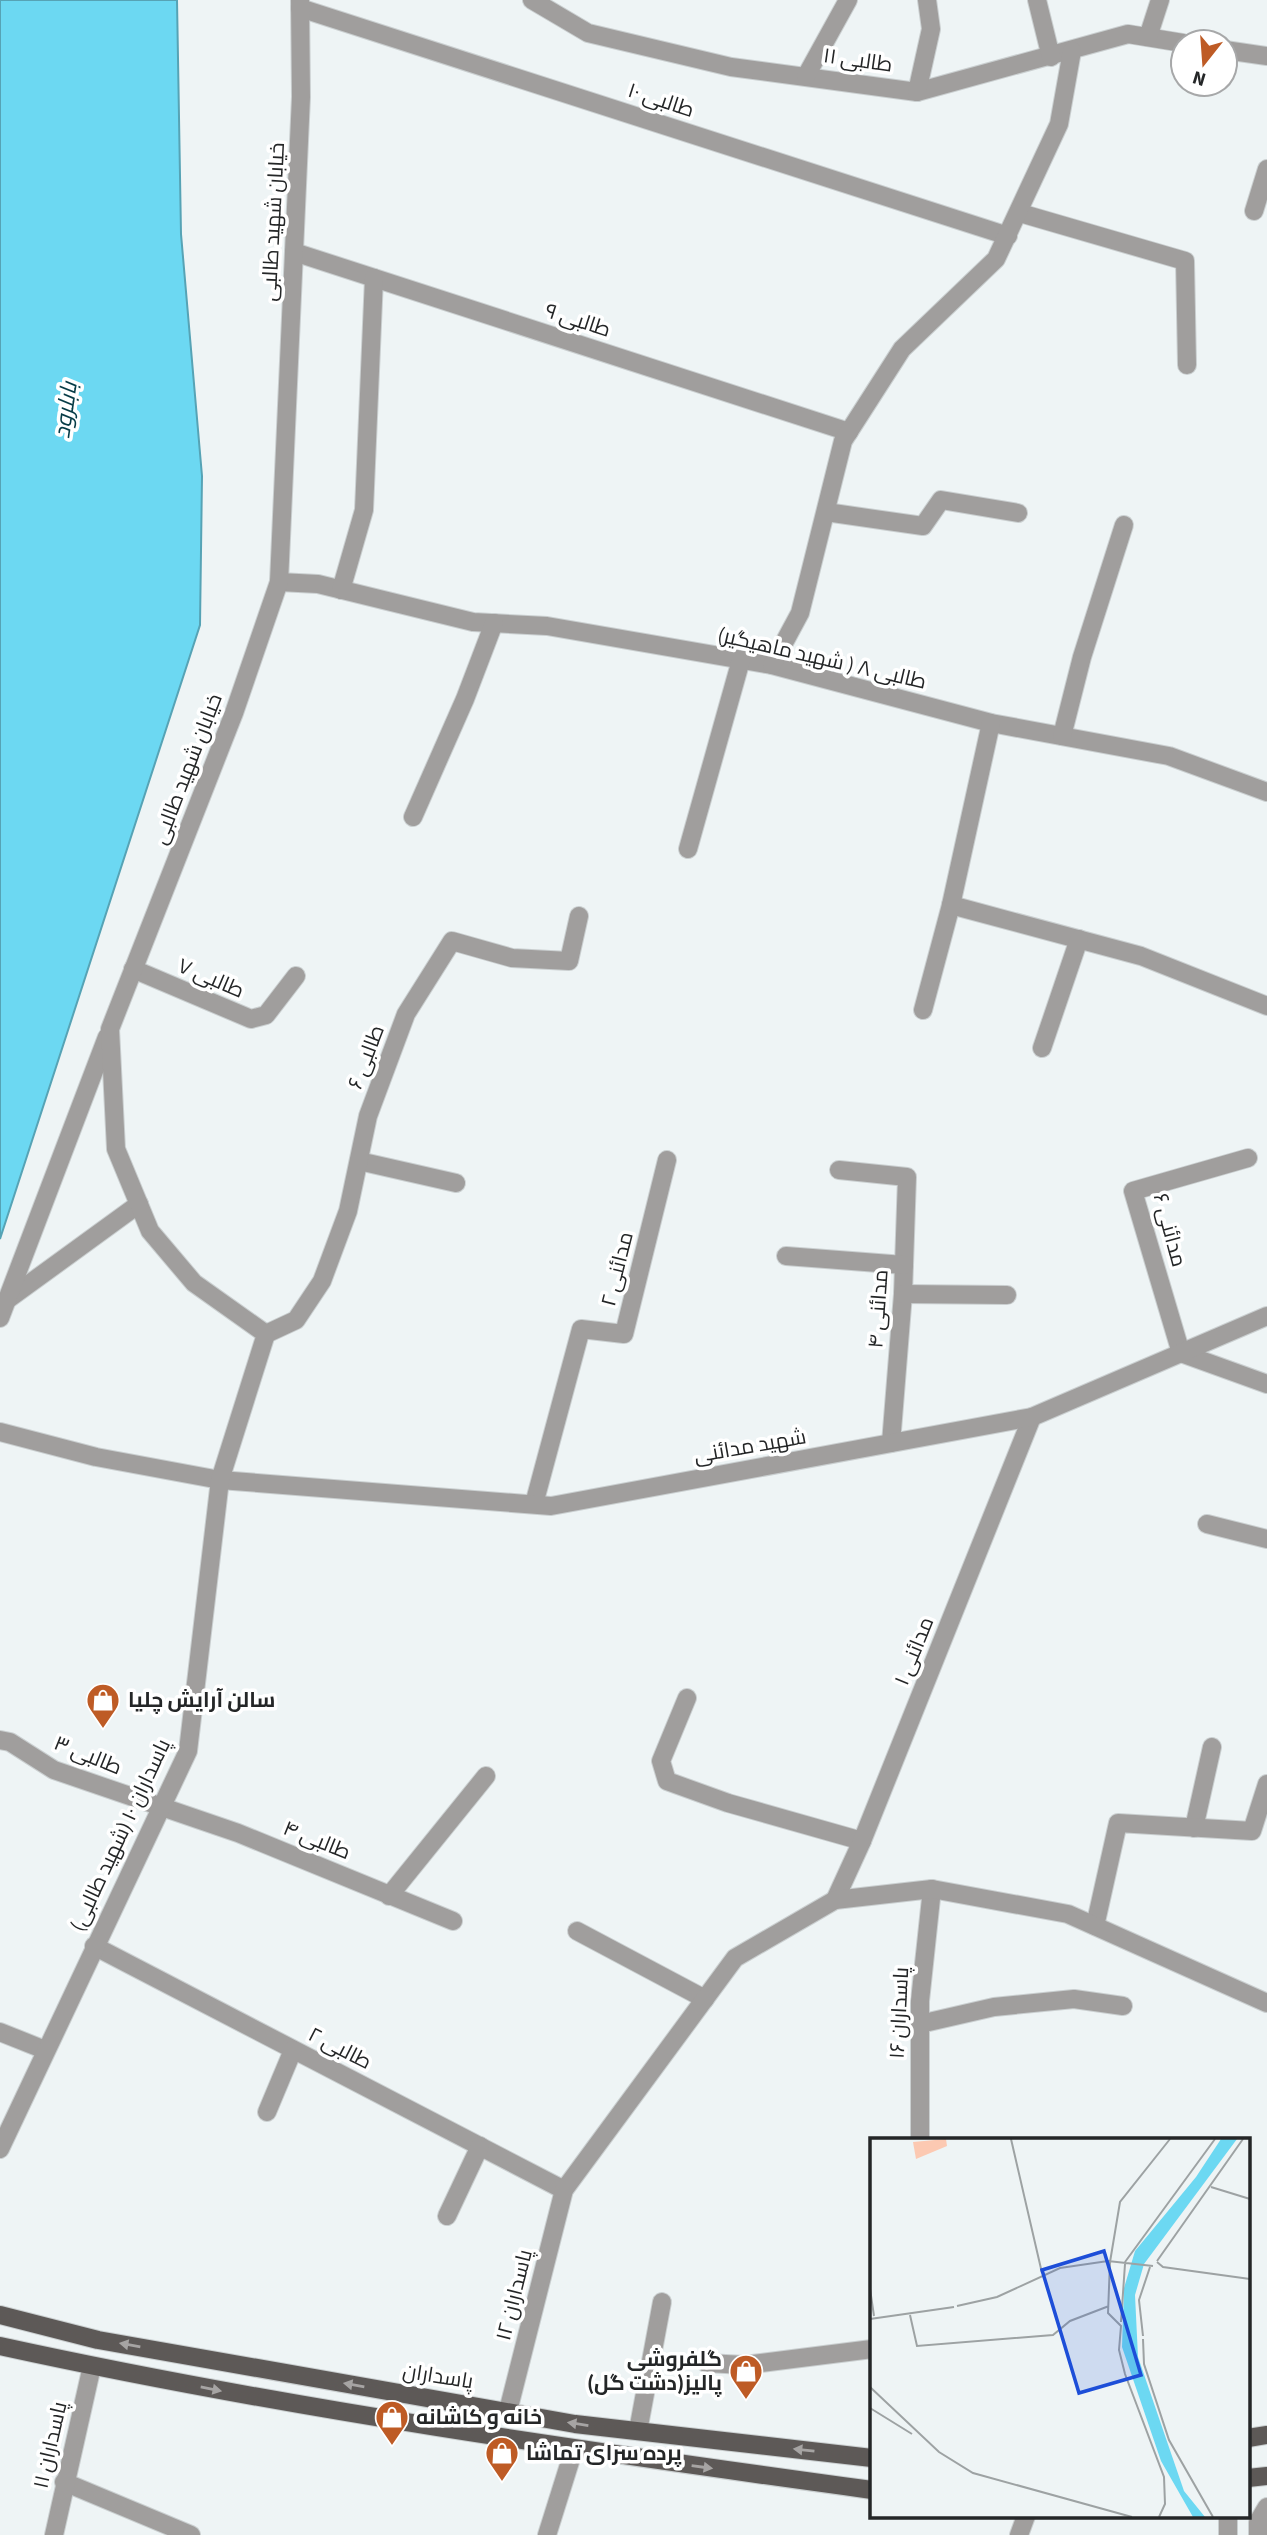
<svg xmlns="http://www.w3.org/2000/svg" width="1267" height="2535" font-family="'Source Sans 3',Cairo,sans-serif">
	<style>
		.water { fill: #6cd8f2; stroke: #56a3b5; stroke-width: 2 }
		.lines { fill: none; stroke-linecap: round; stroke-linejoin: round }
		.minor-casing { stroke: #cacfd0; stroke-width: 20 }
		.tertiary-casing { stroke: #cacfd0; stroke-width: 20 }
		.primary-casing { stroke: #cacfd0; stroke-width: 20 }
		.minor { stroke: #a09e9d; stroke-width: 18 }
		.tertiary { stroke: #a09e9d; stroke-width: 18 }
		.primary { stroke: #5d5957; stroke-width: 18 }
		.oneway { fill: #a6a4a3 }
		.labels { text-anchor: middle; stroke-width: 7; stroke-linejoin: round; paint-order: stroke }
		.street-label { font-size: 21px; fill: #242627; stroke: #fff }
		.poi-label { font-size: 21px; font-weight: bold; fill: #242627; stroke: #fff; text-anchor: start }
		.water-label { font-size: 23px; font-style: italic; fill: #063b46; stroke: #fff }
		.inset-road { fill: none; stroke: #9da2a3; stroke-width: 2 }
		.view { fill: #1d4ed8; fill-opacity: 0.15; stroke: #1d4ed8; stroke-width: 3.5 }
		.inset-edge { fill: none; stroke: #242627; stroke-width: 3.5 }
	</style>
	<rect width="100%" height="100%" fill="#eef4f5"/>
	<path class="water" d="M 0,0 L 177,0 L 181,234 L 202,476 L 200,625 L 0,1239 Z"/>
	<g class="lines">
		<defs>
			<g id="minor">
				<path d="M 532,0 L 588,33 L 731,67 L 917,92 L 1128,34 L 1183,43"/>
				<path d="M 1037,0 L 1051,57"/>
				<path d="M 300,8 L 1008,236"/>
				<path d="M 1148,37 L 1160,0"/>
				<path d="M 1225,50 L 1267,56"/>
				<path d="M 806,76 L 848,0"/>
				<path d="M 917,92 L 931,29 L 927,0"/>
				<path d="M 1254,211 L 1267,169"/>
				<path d="M 1020,213 L 1185,261 L 1187,365"/>
				<path d="M 294,252 L 849,432"/>
				<path d="M 826,512 L 923,526 L 941,500 L 1018,513"/>
				<path d="M 279,582 L 318,584 L 473,622 L 547,626 L 772,665 L 991,723 L 1169,756 L 1267,792"/>
				<path d="M 341,590 L 364,510 L 374,278"/>
				<path d="M 772,665 L 800,613 L 843,441 L 902,349 L 996,259 L 1059,124 L 1072,51"/>
				<path d="M 1062,736 L 1082,657 L 1124,525"/>
				<path d="M 413,817 L 465,699 L 494,623"/>
				<path d="M 688,849 L 741,660"/>
				<path d="M 951,905 L 1141,956 L 1267,1006"/>
				<path d="M 133,969 L 251,1019 L 266,1015 L 296,976"/>
				<path d="M 923,1010 L 951,905 L 991,723"/>
				<path d="M 1042,1048 L 1079,939"/>
				<path d="M 1248,1158 L 1133,1191 L 1181,1353 L 1267,1384"/>
				<path d="M 359,1161 L 456,1183"/>
				<path d="M 839,1170 L 907,1177 L 903,1294 L 891,1443"/>
				<path d="M 786,1256 L 904,1265"/>
				<path d="M 903,1294 L 1007,1295"/>
				<path d="M 7,1300 L 139,1204"/>
				<path d="M 266,1334 L 296,1320 L 322,1281 L 348,1211 L 368,1116 L 406,1014 L 452,941 L 512,958 L 569,961 L 579,916"/>
				<path d="M 0,1432 L 96,1457 L 220,1480"/>
				<path d="M 534,1504 L 581,1329 L 624,1334 L 667,1160"/>
				<path d="M 1207,1524 L 1267,1539"/>
				<path d="M 687,1698 L 661,1761 L 667,1781 L 728,1803 L 862,1841"/>
				<path d="M 0,1740 L 10,1742 L 54,1770 L 238,1833 L 453,1921"/>
				<path d="M 1194,1828 L 1212,1747"/>
				<path d="M 389,1896 L 486,1776"/>
				<path d="M 835,1900 L 862,1841 L 1032,1417"/>
				<path d="M 1095,1926 L 1118,1823 L 1252,1831 L 1267,1784"/>
				<path d="M 577,1931 L 705,1999"/>
				<path d="M 94,1946 L 564,2190"/>
				<path d="M 920,2024 L 994,2007 L 1074,1999 L 1123,2006"/>
				<path d="M 0,2032 L 45,2050"/>
				<path d="M 267,2112 L 293,2050"/>
				<path d="M 920,2140 L 920,2001 L 932,1889"/>
				<path d="M 447,2216 L 480,2146"/>
				<path d="M 706,2363 L 745,2365 L 872,2349"/>
				<path d="M 508,2411 L 564,2190 L 735,1958 L 835,1900 L 932,1889 L 1068,1914 L 1267,2003"/>
				<path d="M 638,2431 L 662,2302"/>
				<path d="M 64,2482 L 191,2535"/>
				<path d="M 54,2535 L 92,2366"/>
				<path d="M 547,2535 L 574,2449"/>
				<path d="M 1019,2535 L 1026,2516"/>
			</g>
			<g id="tertiary">
				<path d="M 0,1318 L 107,1037"/>
				<path d="M 220,1480 L 551,1506 L 1032,1417 L 1267,1316"/>
				<path d="M 0,2149 L 188,1751 L 220,1480 L 266,1334 L 194,1283 L 150,1231 L 116,1149 L 110,1029 L 234,713 L 279,582 L 301,97 L 300,0"/>
				<path d="M 1228,2516 L 1228,2535"/>
				<path d="M 1258,2535 L 1258,2522 L 1267,2507"/>
			</g>
			<g id="primary">
				<path d="M 0,2315 L 98,2340 L 575,2424 L 872,2458"/>
				<path d="M 0,2346 C 288,2409 580,2450 872,2490"/>
				<path d="M 1248,2438 L 1267,2435"/>
				<path d="M 1248,2478 L 1267,2476"/>
			</g>
		</defs>
		<use href="#minor" class="minor-casing"/>
		<use href="#tertiary" class="tertiary-casing"/>
		<use href="#primary" class="primary-casing"/>
		<use href="#minor" class="minor"/>
		<use href="#tertiary" class="tertiary"/>
		<use href="#primary" class="primary"/>
	</g>
	<defs><path id="oneway-solid" d="M-6-.8H1V-3.2L6.5 0L1 3.2V.8H-6Z" transform="scale(1.75)"/></defs>
	<g class="oneway">
		<use href="#oneway-solid" transform="translate(130 2345) rotate(-170)"/>
		<use href="#oneway-solid" transform="translate(354 2385) rotate(-170)"/>
		<use href="#oneway-solid" transform="translate(211 2389) rotate(11)"/>
		<use href="#oneway-solid" transform="translate(578 2424) rotate(-171)"/>
		<use href="#oneway-solid" transform="translate(804 2450) rotate(-174)"/>
		<use href="#oneway-solid" transform="translate(702 2467) rotate(8)"/>
	</g>
	<defs>
		<symbol id="shop-pin" viewBox="-11 -11 22 30"><path d="M0 17L-7.5 6A9.5 9.5 0 1 1 7.5 6Z" fill="#be5b25" stroke="#fff"/><path d="M-5-2.5h2.3a2.7 3.5 0 0 1 5.4 0H5L5.5 6h-11ZM-1.5-2.5h3a1.5 2.3 0 0 0-3 0Z" fill="#fff"/></symbol>
	</defs>
	<g fill-rule="evenodd">
		<use href="#shop-pin" x="84" y="1681" width="38" height="52"/>
		<use href="#shop-pin" x="727" y="2352" width="38" height="52"/>
		<use href="#shop-pin" x="373" y="2398" width="38" height="52"/>
		<use href="#shop-pin" x="483" y="2434" width="38" height="52"/>
	</g>
	<g class="labels">
		<g class="street-label">
			<text transform="translate(858 60) rotate(8)" y="7">طالبی ۱۱</text>
			<text transform="translate(661 100) rotate(18)" y="7">طالبی ۱۰</text>
			<text transform="translate(273 222) rotate(-87)" y="7">خیابان شهید طالبی</text>
			<text transform="translate(578 320) rotate(18)" y="7">طالبی ۹</text>
			<text transform="translate(822 658) rotate(13)" y="7">طالبی ۸ ( شهید ماهیگیر)</text>
			<text transform="translate(187 769) rotate(-69)" y="7">خیابان شهید طالبی</text>
			<text transform="translate(211 978) rotate(23)" y="7">طالبی ۷</text>
			<text transform="translate(366 1057) rotate(-69)" y="7">طالبی ۶</text>
			<text transform="translate(1170 1230) rotate(75)" y="7">مدائنی ۶</text>
			<text transform="translate(617 1269) rotate(-76)" y="7">مدائنی ۲</text>
			<text transform="translate(878 1309) rotate(-86)" y="7">مدائنی ۴</text>
			<text transform="translate(750 1446) rotate(-10)" y="7">شهید مدائنی</text>
			<text transform="translate(914 1651) rotate(-68)" y="7">مدائنی ۱</text>
			<text transform="translate(88 1755) rotate(22)" y="7">طالبی ۳</text>
			<text transform="translate(120 1835) rotate(-65)" y="7">پاسداران ۱۰ (شهید طالبی)</text>
			<text transform="translate(317 1840) rotate(22)" y="7">طالبی ۴</text>
			<text transform="translate(899 2013) rotate(-87)" y="7">پاسداران ۱۶</text>
			<text transform="translate(340 2048) rotate(27)" y="7">طالبی ۲</text>
			<text transform="translate(514 2295) rotate(-76)" y="7">پاسداران ۱۲</text>
			<text transform="translate(438 2376) rotate(9)" y="7">پاسداران</text>
			<text transform="translate(50 2445) rotate(-77)" y="7">پاسداران ۱۱</text>
		</g>
		<g class="poi-label">
			<text x="128" y="1707">سالن آرایش چلیا</text>
			<text x="722" y="2366" text-anchor="end">گلفروشی<tspan x="722" dy="24">پالیز(دشت گل)</tspan></text>
			<text x="416" y="2424">خانه و کاشانه</text>
			<text x="526" y="2460">پرده سرای تماشا</text>
		</g>
		<g class="water-label">
			<text transform="translate(65 410) rotate(-82)" y="8">بابلرود</text>
		</g>
	</g>
	<g transform="translate(870 2138)">
		<rect width="380" height="380" fill="#eef4f5"/>
		<path d="M 76,1 L 77,8 L 46,21 L 43,4 Z" fill="#fcc9b2"/>
		<path d="M 351,1 L 367,1 L 274,126 L 265,157 L 268,219 L 314,353 L 335,379 L 323,379 L 291,323 L 252,209 L 254,150 L 265,113 L 326,39 Z" fill="#6cd8f2"/>
		<path class="inset-road" d="M 141,1 L 172,135M 341,49 L 380,61M 287,123 L 373,1M 240,124 L 238,175 L 251,188 L 249,212 L 255,236 L 294,339 L 295,366 L 289,379M 240,124 L 250,64 L 300,1M 255,124 L 345,1M 287,124 L 293,129 L 380,141M 0,151 L 4,178M 87,168 L 127,159 L 190,130 L 238,123 L 283,128M 40,177 L 47,208 L 183,197 L 200,183 L 239,168M 0,181 L 84,169M 251,184 L 255,126M 273,198 L 269,162 L 280,129M 273,201 L 274,226 L 299,302 L 343,379M 0,249 L 69,314 L 103,335 L 262,379M 0,270 L 42,296"/>
		<path class="view" d="M 234,113 L 271,237 L 209,255 L 172,132 Z"/>
		<rect width="380" height="380" class="inset-edge"/>
	</g>
	<g transform="translate(1204 63) rotate(197)"><circle r="33" fill="#ffffff" stroke="#a7a8a9" stroke-width="2"/>
	<path d="M0-5L12 26L0 18L-12 26Z" fill="#be5b25"/>
	<text y="-10" font-size="19" font-weight="bold" text-anchor="middle" fill="#242627">N</text>
	</g>
</svg>
